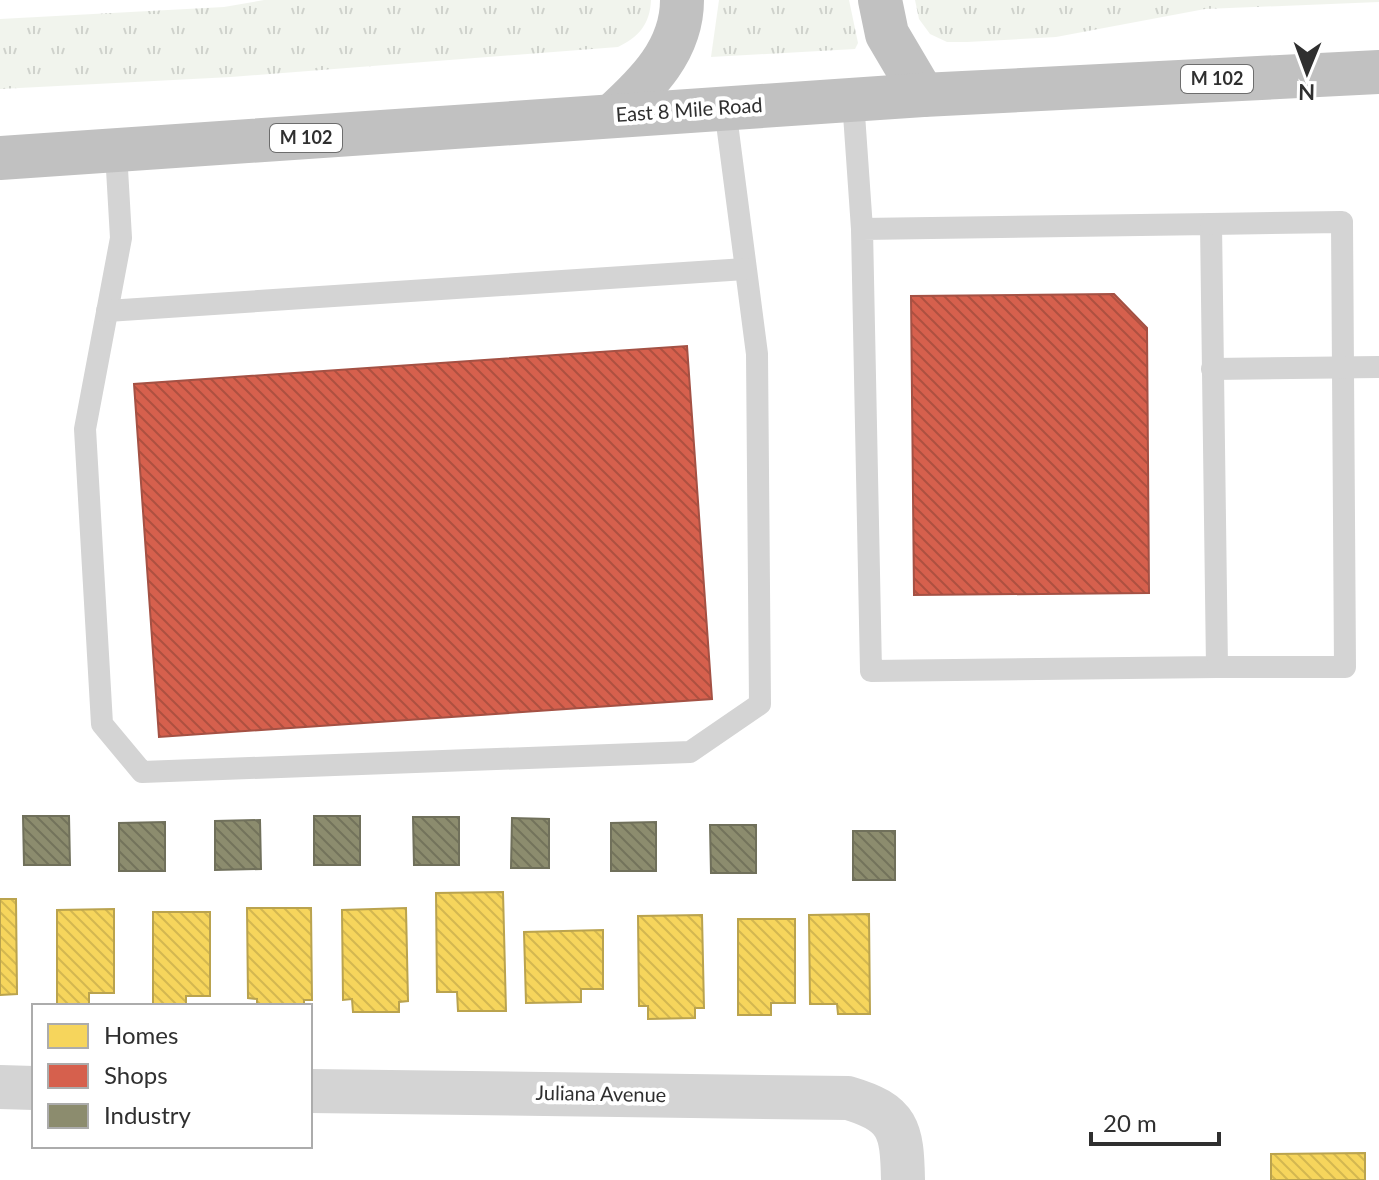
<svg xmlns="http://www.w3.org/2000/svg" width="1379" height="1180" font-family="Lato,sans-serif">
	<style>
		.grass { fill: url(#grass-tufts) }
		.homes { fill: url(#homes-back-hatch); stroke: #baa34e; stroke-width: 2 }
		.shops { fill: url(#shops-back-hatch); stroke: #a45144; stroke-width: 2 }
		.industry { fill: url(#industry-back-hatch); stroke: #70705b; stroke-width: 2 }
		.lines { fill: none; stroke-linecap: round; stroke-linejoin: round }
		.lane { stroke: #d4d4d4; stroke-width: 22 }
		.street { stroke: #d4d4d4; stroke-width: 44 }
		.highway { stroke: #c1c1c1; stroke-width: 44 }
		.labels { text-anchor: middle; stroke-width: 8; stroke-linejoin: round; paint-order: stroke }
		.shield { fill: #fff; stroke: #6d6d6d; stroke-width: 2 }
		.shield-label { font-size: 18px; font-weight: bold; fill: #2f2f2f }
		.street-label { font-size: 20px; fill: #2f2f2f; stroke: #fff }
	</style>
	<defs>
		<pattern id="grass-tufts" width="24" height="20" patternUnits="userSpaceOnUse" patternTransform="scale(2)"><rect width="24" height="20" fill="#f1f4ed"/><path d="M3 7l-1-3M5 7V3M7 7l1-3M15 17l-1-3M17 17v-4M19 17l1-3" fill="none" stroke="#cfd2cc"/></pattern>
		<pattern id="homes-back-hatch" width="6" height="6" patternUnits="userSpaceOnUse" patternTransform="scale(2)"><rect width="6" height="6" fill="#f6d55c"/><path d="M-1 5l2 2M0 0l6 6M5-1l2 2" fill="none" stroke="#d3b750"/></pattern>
		<pattern id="shops-back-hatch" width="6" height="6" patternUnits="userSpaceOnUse" patternTransform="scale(2)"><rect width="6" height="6" fill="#d6604d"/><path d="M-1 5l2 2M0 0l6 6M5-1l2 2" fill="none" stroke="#ae5040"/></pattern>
		<pattern id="industry-back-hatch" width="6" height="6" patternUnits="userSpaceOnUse" patternTransform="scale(2)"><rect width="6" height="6" fill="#8c8c6e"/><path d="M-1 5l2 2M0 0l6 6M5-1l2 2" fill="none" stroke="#73735b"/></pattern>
	</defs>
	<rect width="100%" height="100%" fill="#fff"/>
	<g class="grass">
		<path d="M 264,0 L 651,0 C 650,24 639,37 618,47 L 231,77 L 0,89 L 0,19 L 224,7 Z"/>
		<path d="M 719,0 L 849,0 L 858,43 L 855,49 L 711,57 Z"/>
		<path d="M 915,0 L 1379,0 L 1379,2 L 1205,9 L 1056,37 L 967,42 L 947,42 L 930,34 L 919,19 Z"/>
	</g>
	<g class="homes">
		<path d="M 503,892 L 506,1011 L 458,1011 L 457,992 L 437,992 L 436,893 Z"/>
		<path d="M 0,899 L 16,899 L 17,994 L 0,995 Z"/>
		<path d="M 247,908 L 311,908 L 312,1000 L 304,1000 L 304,1006 L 257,1006 L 257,999 L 248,998 Z"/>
		<path d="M 406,908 L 408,1001 L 399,1002 L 399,1012 L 353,1012 L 352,999 L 343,1000 L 342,910 Z"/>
		<path d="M 114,909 L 114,993 L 89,993 L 89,1006 L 57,1005 L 57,910 Z"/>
		<path d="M 153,912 L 210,912 L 210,996 L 186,996 L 186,1006 L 153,1006 Z"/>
		<path d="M 869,914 L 870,1014 L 838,1014 L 837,1004 L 810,1004 L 809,915 Z"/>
		<path d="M 702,915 L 704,1008 L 695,1008 L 695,1018 L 648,1019 L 648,1006 L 639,1006 L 638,916 Z"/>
		<path d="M 738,919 L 795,919 L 795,1003 L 771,1003 L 771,1015 L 738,1015 Z"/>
		<path d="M 603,930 L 603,989 L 581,989 L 581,1002 L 526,1003 L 524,932 Z"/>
		<path d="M 1365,1153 L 1365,1180 L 1271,1180 L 1271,1154 Z"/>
	</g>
	<g class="shops">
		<path d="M 1114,294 L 1147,328 L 1149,593 L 914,595 L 911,296 Z"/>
		<path d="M 687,346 L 712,699 L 159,737 L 134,384 Z"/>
	</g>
	<g class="industry">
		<path d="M 23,816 L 69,816 L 70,865 L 24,865 Z"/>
		<rect x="314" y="816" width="46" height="49"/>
		<path d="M 413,817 L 459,817 L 459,865 L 414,865 Z"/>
		<path d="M 512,818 L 549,819 L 549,868 L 511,868 Z"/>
		<path d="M 260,820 L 261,869 L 215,870 L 215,821 Z"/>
		<path d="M 165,822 L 165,871 L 119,871 L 119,823 Z"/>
		<path d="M 656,822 L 656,871 L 611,871 L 611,823 Z"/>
		<path d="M 710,825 L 756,825 L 756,873 L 711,873 Z"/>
		<rect x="853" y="831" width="42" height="49"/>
	</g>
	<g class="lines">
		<g class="lane">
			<path d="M 853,100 L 862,229 L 871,671 L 1217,667 L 1211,224 L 862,229"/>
			<path d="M 116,152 L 121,238 L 85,429 L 102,724 L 142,772 L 690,752 L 760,704 L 757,354 L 725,108"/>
			<path d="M 1211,224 L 1342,222 L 1345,667 L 1217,667"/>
			<path d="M 107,311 L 745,269"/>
			<path d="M 1212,369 L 1379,367"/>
		</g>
		<g class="street">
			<path d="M 0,1087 L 34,1088"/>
			<path d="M 310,1091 L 848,1098 C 899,1113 902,1129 903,1180"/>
		</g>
		<g class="highway">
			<path d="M 880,0 L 887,34 L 923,95"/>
			<path d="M 613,115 C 647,84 682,50 682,0"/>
			<path d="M 0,158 L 923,95 L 1379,72"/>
		</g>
	</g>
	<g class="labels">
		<g class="shield">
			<rect x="1181" y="65" width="72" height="28" rx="6"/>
			<rect x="270" y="124" width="72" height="28" rx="6"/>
		</g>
		<g class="shield-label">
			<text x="1217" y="85">M 102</text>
			<text x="306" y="144">M 102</text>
		</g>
		<g class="street-label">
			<text transform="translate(689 110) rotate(-4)" y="7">East 8 Mile Road</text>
			<text transform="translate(601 1094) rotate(1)" y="7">Juliana Avenue</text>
		</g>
	</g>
	<rect x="32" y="1004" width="280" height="144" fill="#ffffff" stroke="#acacac" stroke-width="2"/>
	<rect x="48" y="1024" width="40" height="24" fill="#f6d55c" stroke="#acacac" stroke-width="2"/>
	<text x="104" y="1044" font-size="24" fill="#2f2f2f">Homes</text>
	<rect x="48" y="1064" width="40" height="24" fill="#d6604d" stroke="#acacac" stroke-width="2"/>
	<text x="104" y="1084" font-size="24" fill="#2f2f2f">Shops</text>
	<rect x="48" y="1104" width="40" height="24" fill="#8c8c6e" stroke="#acacac" stroke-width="2"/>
	<text x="104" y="1124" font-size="24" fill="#2f2f2f">Industry</text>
	<g transform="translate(1307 72) rotate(181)" stroke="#ffffff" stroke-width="6" paint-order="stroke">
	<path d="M0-6L14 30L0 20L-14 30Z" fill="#2f2f2f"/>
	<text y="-12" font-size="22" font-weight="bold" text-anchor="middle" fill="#2f2f2f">N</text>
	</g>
	<path d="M1091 1132v12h128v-12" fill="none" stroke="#2f2f2f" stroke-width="4"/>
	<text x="1103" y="1132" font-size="24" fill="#2f2f2f" stroke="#ffffff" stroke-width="6" paint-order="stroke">20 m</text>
</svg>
